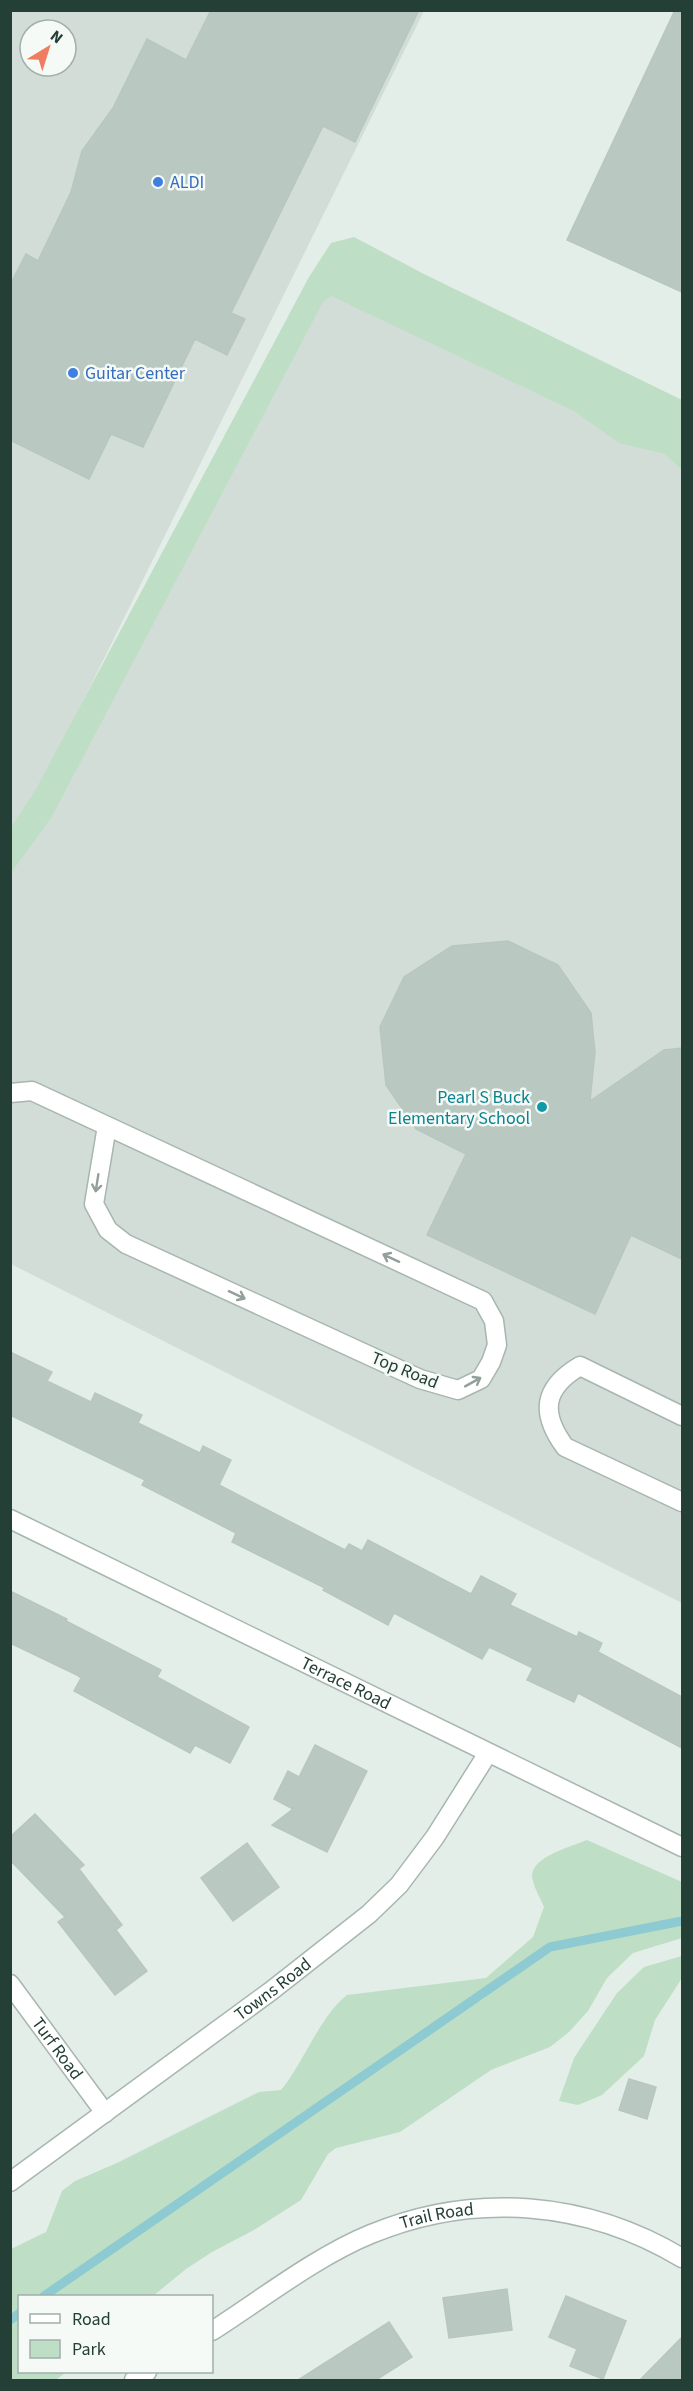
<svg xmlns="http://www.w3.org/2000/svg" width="693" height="2391" font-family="'Source Sans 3',sans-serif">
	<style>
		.built { fill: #d3ddd8; fill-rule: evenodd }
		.green { fill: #bedec5 }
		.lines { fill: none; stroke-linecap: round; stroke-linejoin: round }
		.stream { stroke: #8ecad1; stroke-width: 9 }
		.building { fill: #bac8c2; stroke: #b7c7c0; stroke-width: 1.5 }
		.minor-casing { stroke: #a7b6b0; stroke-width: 21 }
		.minor { stroke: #fff; stroke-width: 18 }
		.oneway { stroke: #929f9a }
		.shop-dot { fill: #3f7fe0; stroke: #f5faf7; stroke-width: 2 }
		.culture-dot { fill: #0f9aa8; stroke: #f5faf7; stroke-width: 2 }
		.labels { text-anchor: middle; stroke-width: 5; stroke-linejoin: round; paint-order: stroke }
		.shop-label { font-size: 18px; fill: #366cbe; stroke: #f5faf7; text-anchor: start }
		.culture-label { font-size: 18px; fill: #0d838f; stroke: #f5faf7; text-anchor: end }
		.street-label { font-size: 18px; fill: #243f36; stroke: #f5faf7 }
	</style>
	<rect width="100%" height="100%" fill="#e4eee9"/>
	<g class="built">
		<path d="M 11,11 L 424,11 L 11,847 ZM 30,30 L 66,30 L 66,66 L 30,66 Z"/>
		<path d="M 338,262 L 682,425 L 682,1603 L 11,1264 L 11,856 Z"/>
	</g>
	<g class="green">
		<path d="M 354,237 L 424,274 L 682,400 L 682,470 L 665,454 L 619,443 L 574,411 L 331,296 L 323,302 L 51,818 L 11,873 L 11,828 L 36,789 L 309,277 L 331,243 Z"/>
		<path d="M 587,1840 L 682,1882 L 682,1938 L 633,1953 L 607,1978 L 588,2011 L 569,2032 L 550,2047 L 491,2070 L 400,2132 L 336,2148 L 328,2154 L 301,2200 L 254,2230 L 212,2252 L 186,2269 L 153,2296 L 20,2296 L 20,2372 L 66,2372 L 56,2380 L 11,2380 L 11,2249 L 46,2232 L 62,2191 L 75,2181 L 117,2163 L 259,2092 L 281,2090 C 304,2062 320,2016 347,1995 L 486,1978 L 533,1937 L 544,1907 C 541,1899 535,1890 533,1881 C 525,1858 571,1847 587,1840 Z"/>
		<path d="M 682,1956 L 682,1978 L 655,2020 L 644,2056 L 602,2095 L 578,2105 L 559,2101 L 574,2058 L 617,1993 L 644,1967 Z"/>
	</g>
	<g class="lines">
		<g class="stream">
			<path d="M 44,2296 L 550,1947 L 682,1921"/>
			<path d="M 10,2320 L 20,2313"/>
		</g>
	</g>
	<g class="building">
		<path d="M 211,10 L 419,10 L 355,142 L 323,126 L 231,313 L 245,319 L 227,355 L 195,339 L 143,447 L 111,434 L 89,479 L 10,440 L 10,285 L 26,254 L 38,261 L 71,192 L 82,151 L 113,108 L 147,39 L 186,60 Z"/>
		<path d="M 675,10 L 682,10 L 682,292 L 567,240 Z"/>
		<path d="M 508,941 L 558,965 L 591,1013 L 595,1052 L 590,1101 L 664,1050 L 682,1048 L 682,1259 L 631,1235 L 595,1314 L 427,1235 L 466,1154 L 416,1129 L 386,1085 L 380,1027 L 404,977 L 452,946 Z"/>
		<path d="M 10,1352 L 52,1372 L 47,1381 L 91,1402 L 95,1393 L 142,1415 L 138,1423 L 200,1453 L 203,1446 L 231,1460 L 219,1485 L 345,1550 L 349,1544 L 362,1551 L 368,1540 L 471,1594 L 481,1576 L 516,1594 L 510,1605 L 577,1637 L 579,1632 L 602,1643 L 598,1652 L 682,1697 L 682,1748 L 578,1693 L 574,1702 L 527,1680 L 533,1668 L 489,1647 L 482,1659 L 394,1613 L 388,1625 L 323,1590 L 325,1588 L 232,1542 L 236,1533 L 142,1485 L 145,1480 L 10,1415 Z"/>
		<path d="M 10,1591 L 67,1619 L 66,1621 L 161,1670 L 157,1677 L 249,1727 L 230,1763 L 195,1745 L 190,1753 L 74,1691 L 81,1678 L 77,1675 L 10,1643 Z"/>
		<path d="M 315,1745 L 367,1771 L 327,1852 L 272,1825 L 293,1809 L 274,1799 L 288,1771 L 299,1777 Z"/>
		<path d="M 35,1814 L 84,1865 L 79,1869 L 122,1925 L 116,1930 L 147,1971 L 115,1995 L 58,1922 L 65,1917 L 10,1860 L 10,1837 Z"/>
		<path d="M 247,1843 L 279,1887 L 233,1921 L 201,1878 Z"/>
		<path d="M 629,2079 L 656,2087 L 647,2119 L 619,2110 Z"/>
		<path d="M 507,2289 L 512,2330 L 449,2338 L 443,2298 Z"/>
		<path d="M 566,2296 L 626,2321 L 603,2379 L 570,2366 L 577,2349 L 549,2337 Z"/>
		<path d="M 389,2322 L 412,2357 L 376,2380 L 298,2380 Z"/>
		<path d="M 682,2337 L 682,2380 L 640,2380 Z"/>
	</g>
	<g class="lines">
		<defs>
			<g id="minor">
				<path d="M 10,1093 L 32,1091 L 483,1301 L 494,1321 L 497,1345 L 491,1362 L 481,1379 L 458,1390 L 420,1379 L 126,1244 L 108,1230 L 94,1204 L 107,1126"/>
				<path d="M 682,1416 L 580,1366 C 543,1388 540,1413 565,1447 L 682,1502"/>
				<path id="s1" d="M 10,1519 L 682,1847"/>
				<path id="s2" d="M 10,1984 L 105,2113"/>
				<path id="s3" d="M 10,2182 L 271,1991 L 369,1914 L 399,1885 L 435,1837 L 488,1753"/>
				<path id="s4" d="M 212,2331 C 262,2299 317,2256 371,2234 C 475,2191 587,2201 682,2258"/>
				<path d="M 134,2380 L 147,2372"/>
			</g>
		</defs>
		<use href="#minor" class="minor-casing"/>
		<use href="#minor" class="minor"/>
	</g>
	<defs><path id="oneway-shaft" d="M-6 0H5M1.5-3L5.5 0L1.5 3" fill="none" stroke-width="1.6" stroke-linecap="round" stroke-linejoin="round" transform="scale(1.5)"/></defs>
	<g class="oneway">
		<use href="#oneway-shaft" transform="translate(97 1183) rotate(99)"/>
		<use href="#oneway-shaft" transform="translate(391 1258) rotate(-155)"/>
		<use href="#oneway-shaft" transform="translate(237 1295) rotate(25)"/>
		<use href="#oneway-shaft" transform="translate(473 1382) rotate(-29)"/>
	</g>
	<g class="shop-dot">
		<circle cx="158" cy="182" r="6"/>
		<circle cx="73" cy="373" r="6"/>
	</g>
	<circle class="culture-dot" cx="542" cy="1107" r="6"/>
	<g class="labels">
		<g class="shop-label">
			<text x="170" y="188">ALDI</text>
			<text x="85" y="379">Guitar Center</text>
		</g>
		<g class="culture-label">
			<text x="530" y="1103">Pearl S Buck<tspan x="530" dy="21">Elementary School</tspan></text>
		</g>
		<g class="street-label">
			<text transform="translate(405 1370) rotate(22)" y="6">Top Road</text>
			<text dy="6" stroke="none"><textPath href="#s1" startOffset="374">Terrace Road</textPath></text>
			<text dy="6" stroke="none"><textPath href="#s3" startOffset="326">Towns Road</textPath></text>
			<text dy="6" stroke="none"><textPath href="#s2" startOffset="80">Turf Road</textPath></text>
			<text dy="6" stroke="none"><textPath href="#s4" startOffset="255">Trail Road</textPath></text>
		</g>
	</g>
	<rect width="693" height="2391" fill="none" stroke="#243f36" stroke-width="24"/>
	<rect x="18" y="2295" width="195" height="78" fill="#f5faf7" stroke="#a1afaa" stroke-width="1.5"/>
	<rect x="30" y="2314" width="30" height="9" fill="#ffffff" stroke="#a1afaa" stroke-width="1.5"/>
	<text x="72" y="2325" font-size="18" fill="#243f36">Road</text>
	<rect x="30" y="2340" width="30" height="18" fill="#bedec5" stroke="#a1afaa" stroke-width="1.5"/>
	<text x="72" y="2355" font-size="18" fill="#243f36">Park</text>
	<g transform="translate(48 48) rotate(38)"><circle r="28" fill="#f5faf7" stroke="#a1afaa" stroke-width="1.5"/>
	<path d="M0-4.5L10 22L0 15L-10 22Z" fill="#ef7d61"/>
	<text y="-9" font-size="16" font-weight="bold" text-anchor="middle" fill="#243f36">N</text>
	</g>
</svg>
